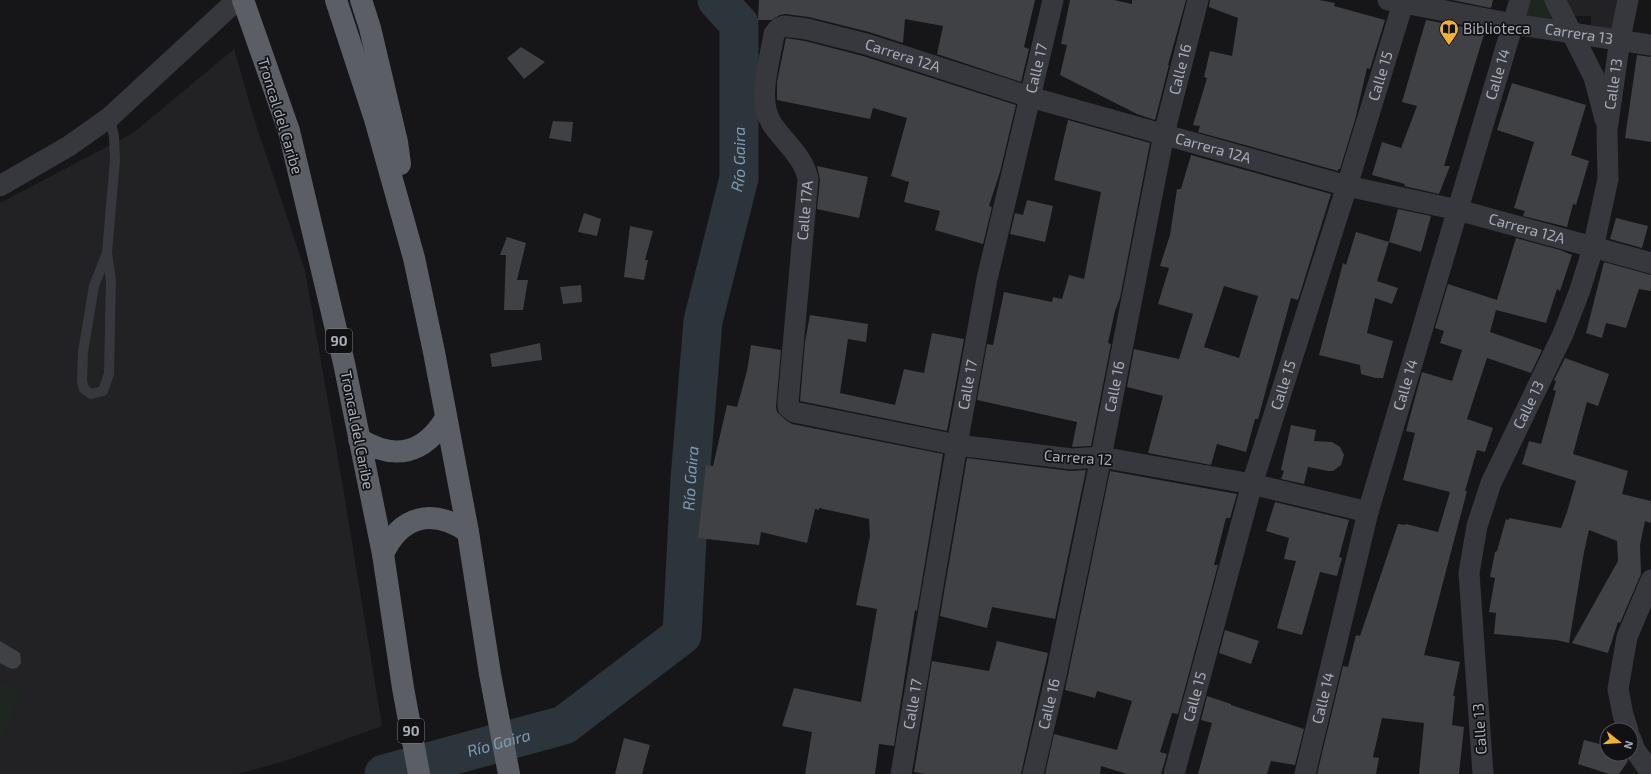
<svg xmlns="http://www.w3.org/2000/svg" width="1651" height="774" font-family="'Exo 2',sans-serif">
	<style>
		.built { fill: #222225 }
		.green { fill: #1e261f }
		.lines { fill: none; stroke-linecap: round; stroke-linejoin: round }
		.river { stroke: #2c353c; stroke-width: 39 }
		.building { fill: #404145; fill-rule: evenodd }
		.service { stroke: #37383d; stroke-width: 10 }
		.minor { stroke: #37383d; stroke-width: 21 }
		.trunk { stroke: #5b5e65; stroke-width: 22 }
		.labels { text-anchor: middle; stroke-width: 3.5; stroke-linejoin: round; paint-order: stroke }
		.shield { fill: #111113; stroke: #7b7e86; stroke-width: 1 }
		.shield-label { font-size: 14px; font-weight: bold; fill: #a8adb8 }
		.poi-label { font-size: 15px; fill: #a8adb8; stroke: #111113; text-anchor: start }
		.street-label { font-size: 15px; fill: #a8adb8; stroke: #111113 }
		.water-label { font-size: 16px; font-style: italic; fill: #7f9bb3; stroke: #111113 }
	</style>
	<rect width="100%" height="100%" fill="#161618"/>
	<g class="built">
		<path d="M 1560,0 L 1623,0 L 1618,30 L 1591,25 L 1591,16 L 1573,16 Z"/>
		<path d="M 234,49 L 256,125 L 305,270 L 343,487 L 382,726 L 282,762 L 237,774 L 0,774 L 0,203 L 133,133 Z"/>
	</g>
	<g class="green">
		<path d="M 1521,0 L 1551,0 L 1572,33 L 1513,23 Z"/>
		<path d="M 0,682 L 21,691 L 0,743 Z"/>
	</g>
	<g class="lines">
		<path class="river" id="s1" d="M 384,774 L 564,725 L 682,635 L 690,479 L 703,321 L 739,178 L 739,24 L 717,0"/>
	</g>
	<g class="building">
		<path d="M 759,0 L 1035,0 L 1024,47 L 1029,49 L 1021,82 L 937,54 L 943,26 L 905,19 L 903,43 L 869,32 L 809,17 L 785,14 L 780,15 L 771,20 L 758,20 Z"/>
		<path d="M 1070,0 L 1114,0 L 1132,4 L 1132,0 L 1186,0 L 1168,65 L 1169,65 L 1155,120 L 1137,114 L 1060,75 L 1067,45 L 1061,44 Z"/>
		<path d="M 1210,0 L 1319,0 L 1335,3 L 1334,6 L 1385,20 L 1370,69 L 1367,68 L 1355,120 L 1340,169 L 1338,169 L 1338,171 L 1198,132 L 1200,126 L 1193,125 L 1207,78 L 1204,77 L 1210,51 L 1232,56 L 1238,18 L 1209,7 Z"/>
		<path d="M 1452,0 L 1493,0 L 1491,8 Z"/>
		<path d="M 1426,20 L 1485,31 L 1444,166 L 1450,166 L 1439,194 L 1404,186 L 1405,184 L 1372,175 L 1382,142 L 1401,148 L 1417,106 L 1402,102 Z"/>
		<path d="M 786,38 L 805,41 L 863,56 L 1016,105 L 1000,172 L 989,206 L 992,207 L 983,244 L 935,230 L 940,211 L 904,202 L 909,182 L 891,176 L 907,118 L 873,108 L 870,119 L 777,100 L 777,82 Z"/>
		<path d="M 521,47 L 545,62 L 524,79 L 507,58 Z"/>
		<path d="M 1637,55 L 1651,57 L 1651,142 L 1625,138 Z"/>
		<path d="M 1512,83 L 1586,105 L 1571,155 L 1589,161 L 1576,205 L 1573,204 L 1567,227 L 1523,216 L 1525,211 L 1514,208 L 1534,142 L 1497,130 Z"/>
		<path d="M 1068,120 L 1150,143 L 1120,298 L 1115,311 L 1108,343 L 1111,344 L 1091,446 L 1072,447 L 1077,422 L 977,400 L 987,344 L 993,345 L 1004,292 L 1052,302 L 1053,297 L 1062,299 L 1069,275 L 1084,279 L 1101,192 L 1054,180 Z"/>
		<path d="M 553,121 L 573,122 L 571,142 L 549,138 Z"/>
		<path d="M 1191,155 L 1331,194 L 1298,300 L 1291,298 L 1258,419 L 1255,419 L 1246,452 L 1217,444 L 1211,465 L 1148,453 L 1163,396 L 1127,387 L 1134,349 L 1179,359 L 1193,314 L 1158,304 L 1169,268 L 1160,266 L 1170,235 L 1177,189 L 1181,189 ZM 1224,286 L 1258,296 L 1239,358 L 1204,347 Z"/>
		<path d="M 817,166 L 868,177 L 859,218 L 817,209 L 820,180 Z"/>
		<path d="M 1027,200 L 1053,206 L 1045,242 L 1010,234 L 1015,213 L 1023,215 Z"/>
		<path d="M 1398,209 L 1431,216 L 1421,252 L 1389,242 Z"/>
		<path d="M 584,213 L 601,219 L 597,236 L 578,232 Z"/>
		<path d="M 1616,218 L 1648,226 L 1642,248 L 1610,239 Z"/>
		<path d="M 630,226 L 653,231 L 645,260 L 648,260 L 644,280 L 624,277 Z"/>
		<path d="M 1356,232 L 1389,242 L 1377,281 L 1398,288 L 1392,304 L 1375,298 L 1367,333 L 1393,341 L 1383,378 L 1375,378 L 1361,374 L 1360,365 L 1319,355 L 1343,263 L 1346,265 Z"/>
		<path d="M 507,237 L 526,243 L 517,280 L 528,280 L 523,310 L 504,310 L 506,255 L 500,255 Z"/>
		<path d="M 1516,238 L 1560,250 L 1572,255 L 1560,291 L 1557,289 L 1546,323 L 1496,310 L 1490,332 L 1542,350 L 1531,373 L 1487,358 L 1467,419 L 1493,428 L 1485,452 L 1477,450 L 1465,491 L 1467,491 L 1424,655 L 1460,662 L 1453,696 L 1455,696 L 1452,725 L 1464,727 L 1459,774 L 1419,774 L 1424,723 L 1382,718 L 1373,757 L 1379,758 L 1376,774 L 1317,774 L 1343,666 L 1348,667 L 1356,635 L 1360,636 L 1398,524 L 1405,525 L 1406,524 L 1438,532 L 1450,492 L 1403,480 L 1415,433 L 1406,431 L 1422,372 L 1452,381 L 1462,350 L 1440,343 L 1444,331 L 1435,328 L 1448,284 L 1497,300 Z"/>
		<path d="M 1604,262 L 1651,275 L 1651,291 L 1639,289 L 1626,328 L 1606,323 L 1602,338 L 1586,333 Z"/>
		<path d="M 581,285 L 582,302 L 563,304 L 560,287 Z"/>
		<path d="M 810,315 L 868,324 L 866,342 L 848,339 L 840,393 L 895,405 L 904,369 L 924,373 L 932,333 L 964,339 L 947,431 L 800,401 L 805,342 Z"/>
		<path d="M 540,343 L 542,360 L 492,367 L 490,354 Z"/>
		<path d="M 751,345 L 781,350 L 776,407 L 777,412 L 787,421 L 792,424 L 943,454 L 917,611 L 915,610 L 894,746 L 879,744 L 875,774 L 805,774 L 812,732 L 782,726 L 794,688 L 861,702 L 877,609 L 856,605 L 870,536 L 869,519 L 819,508 L 819,510 L 815,509 L 807,543 L 761,532 L 759,545 L 698,538 L 706,465 L 713,466 L 727,405 L 737,407 L 747,371 Z"/>
		<path d="M 1565,358 L 1609,374 L 1598,406 L 1587,402 L 1573,454 L 1628,471 L 1622,494 L 1651,501 L 1651,523 L 1645,521 L 1640,545 L 1641,574 L 1620,623 L 1618,622 L 1608,653 L 1572,643 L 1618,561 L 1617,541 L 1589,530 L 1584,552 L 1569,643 L 1556,640 L 1494,634 L 1496,613 L 1489,612 L 1495,578 L 1490,577 L 1495,552 L 1497,551 L 1506,519 L 1509,520 L 1509,518 L 1561,528 L 1567,512 L 1576,481 L 1522,464 L 1529,441 L 1541,444 L 1556,391 L 1553,390 L 1556,381 L 1554,380 Z"/>
		<path d="M 1291,425 L 1316,430 L 1314,441 L 1332,442 L 1340,447 L 1344,455 L 1341,465 L 1333,471 L 1328,471 L 1308,467 L 1304,484 L 1281,479 L 1284,471 L 1281,470 Z"/>
		<path d="M 967,458 L 1071,471 L 1086,470 L 1055,619 L 992,607 L 987,628 L 940,616 Z"/>
		<path d="M 1110,471 L 1237,494 L 1230,518 L 1226,518 L 1214,565 L 1218,565 L 1178,714 L 1172,713 L 1160,752 L 1167,754 L 1161,774 L 1127,774 L 1101,766 L 1100,774 L 1045,774 L 1054,734 L 1117,750 L 1132,701 L 1097,691 L 1095,698 L 1065,690 Z"/>
		<path d="M 1275,502 L 1349,520 L 1339,557 L 1342,558 L 1337,576 L 1320,572 L 1302,635 L 1277,628 L 1296,561 L 1284,559 L 1289,538 L 1266,531 Z"/>
		<path d="M 1225,630 L 1259,641 L 1251,664 L 1219,653 Z"/>
		<path d="M 0,641 L 20,653 L 21,663 L 17,668 L 11,669 L 0,663 Z"/>
		<path d="M 997,641 L 1048,653 L 1021,774 L 925,774 L 914,772 L 932,661 L 989,671 Z"/>
		<path d="M 1207,696 L 1231,704 L 1231,705 L 1304,729 L 1295,765 L 1271,761 L 1267,774 L 1198,774 L 1212,723 L 1201,720 Z"/>
		<path d="M 624,738 L 650,745 L 642,774 L 615,774 Z"/>
		<path d="M 1584,740 L 1607,746 L 1607,754 L 1618,754 L 1625,757 L 1628,761 L 1619,774 L 1609,774 L 1578,764 Z"/>
	</g>
	<g class="lines">
		<path class="service" d="M 107,253 L 111,280 L 109,374 L 103,391 L 91,394 L 84,389 L 82,381 L 83,352 L 94,286 L 107,253 L 115,160 L 114,137 L 110,117"/>
		<g class="minor">
			<path id="s2" d="M 1388,0 L 1513,24 L 1651,45"/>
			<path d="M 1555,0 L 1594,77 L 1605,119"/>
			<path d="M 0,186 L 69,146 L 110,117 L 237,0"/>
			<path id="s3" d="M 1368,512 L 1252,484 L 1101,457 L 1072,459 L 957,445 L 794,412 L 788,407 L 788,402 L 808,179 C 804,157 784,142 772,124 C 756,100 770,61 774,34 L 779,28 L 784,26 L 807,29 L 866,44 L 1030,97 L 1347,186 L 1458,210 L 1651,263"/>
			<path d="M 1628,730 L 1623,715 L 1618,689 L 1627,637 L 1651,580"/>
			<path d="M 1631,739 L 1635,750 L 1651,773"/>
			<path id="s4" d="M 901,774 L 957,445 L 987,279 L 1053,0"/>
			<path id="s5" d="M 1033,774 L 1056,675 L 1101,457 L 1164,134 L 1198,0"/>
			<path id="s6" d="M 1174,774 L 1252,484 L 1347,186 L 1404,0"/>
			<path id="s7" d="M 1305,774 L 1368,512 L 1520,0"/>
			<path id="s8" d="M 1483,774 L 1469,573 L 1477,526 L 1491,483 L 1563,334 L 1580,290 L 1593,248 L 1608,179 L 1607,130 L 1620,39 L 1628,0"/>
		</g>
		<g class="trunk">
			<path d="M 243,0 L 289,131 L 344,363 L 383,554 L 403,688 L 419,774"/>
			<path d="M 336,0 L 375,119 L 414,258 L 434,352 L 468,532 L 490,674 L 509,774"/>
			<path d="M 361,0 L 370,28 L 397,142 L 400,164"/>
			<path d="M 359,439 C 395,461 424,454 446,418"/>
			<path d="M 383,554 C 401,515 433,508 468,532"/>
		</g>
	</g>
	<defs>
		<symbol id="library-pin" viewBox="-11 -11 22 30"><path d="M0 17L-7.5 6A9.5 9.5 0 1 1 7.5 6Z" fill="#f2b134" stroke="#111113"/><path d="M-6-4Q-3-5.5-.7-3.5V5Q-3 3-6 4ZM6-4Q3-5.5 .7-3.5V5Q3 3 6 4Z" fill="#111"/></symbol>
	</defs>
	<g fill-rule="evenodd">
		<use href="#library-pin" x="1438" y="18" width="22" height="30"/>
	</g>
	<g class="labels">
		<g class="shield">
			<rect x="326" y="329" width="26" height="24" rx="3"/>
			<rect x="398" y="719" width="26" height="24" rx="3"/>
		</g>
		<g class="shield-label">
			<text x="339" y="346">90</text>
			<text x="411" y="736">90</text>
		</g>
		<g class="poi-label">
			<text x="1463" y="34">Biblioteca</text>
		</g>
		<g class="street-label">
			<text dy="5" stroke="none"><textPath href="#s2" startOffset="194">Carrera 13</textPath></text>
			<text dy="5" stroke="none"><textPath href="#s3" startOffset="1115">Carrera 12A</textPath></text>
			<text dy="5" stroke="none"><textPath href="#s4" startOffset="719">Calle 17</textPath></text>
			<text dy="5" stroke="none"><textPath href="#s5" startOffset="720">Calle 16</textPath></text>
			<text dy="5" stroke="none"><textPath href="#s7" startOffset="726">Calle 14</textPath></text>
			<text dy="5" stroke="none"><textPath href="#s6" startOffset="728">Calle 15</textPath></text>
			<text dy="5" stroke="none"><textPath href="#s8" startOffset="717">Calle 13</textPath></text>
			<text transform="translate(280 116) rotate(73)" y="5">Troncal del Caribe</text>
			<text dy="5" stroke="none"><textPath href="#s3" startOffset="1439">Carrera 12A</textPath></text>
			<text dy="5" stroke="none"><textPath href="#s3" startOffset="789">Calle 17A</textPath></text>
			<text dy="5" stroke="none"><textPath href="#s3" startOffset="1763">Carrera 12A</textPath></text>
			<text dy="5" stroke="none"><textPath href="#s4" startOffset="395">Calle 17</textPath></text>
			<text dy="5" stroke="none"><textPath href="#s7" startOffset="402">Calle 14</textPath></text>
			<text dy="5" stroke="none"><textPath href="#s6" startOffset="404">Calle 15</textPath></text>
			<text dy="5" stroke="none"><textPath href="#s5" startOffset="396">Calle 16</textPath></text>
			<text dy="5" stroke="none"><textPath href="#s8" startOffset="381">Calle 13</textPath></text>
			<text transform="translate(357 430) rotate(79)" y="5">Troncal del Caribe</text>
			<text transform="translate(1078 458) rotate(4)" y="5">Carrera 12</text>
			<text dy="5" stroke="none"><textPath href="#s6" startOffset="80">Calle 15</textPath></text>
			<text dy="5" stroke="none"><textPath href="#s7" startOffset="78">Calle 14</textPath></text>
			<text dy="5" stroke="none"><textPath href="#s4" startOffset="71">Calle 17</textPath></text>
			<text dy="5" stroke="none"><textPath href="#s5" startOffset="72">Calle 16</textPath></text>
			<text transform="translate(1480 729) rotate(-94)" y="5">Calle 13</text>
		</g>
		<g class="water-label">
			<text dy="6" stroke="none"><textPath href="#s1" startOffset="816">Río Gaira</textPath></text>
			<text dy="6" stroke="none"><textPath href="#s1" startOffset="492">Río Gaira</textPath></text>
			<text dy="6" stroke="none"><textPath href="#s1" startOffset="119">Río Gaira</textPath></text>
		</g>
	</g>
	<g transform="translate(1619 742) rotate(107)"><circle r="19" fill="#111113" stroke="#4d4f55"/>
	<path d="M0-3L7 15L0 10L-7 15Z" fill="#f2b134"/>
	<text y="-6" font-size="11" font-weight="bold" text-anchor="middle" fill="#a8adb8">N</text>
	</g>
</svg>
